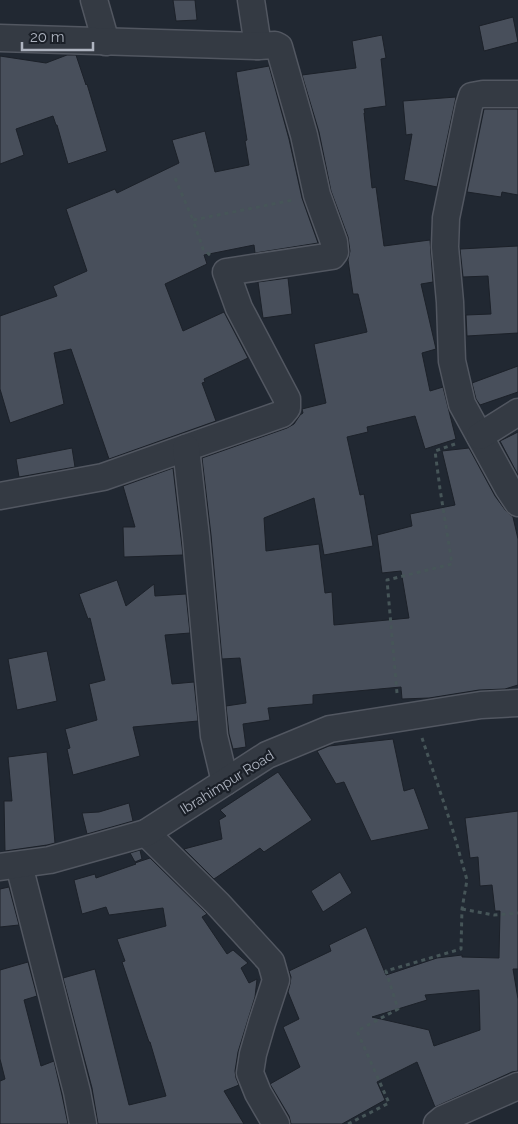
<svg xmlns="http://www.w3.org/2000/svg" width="518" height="1124" font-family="Raleway,sans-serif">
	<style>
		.building { fill: #484f5b; stroke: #1c2129; fill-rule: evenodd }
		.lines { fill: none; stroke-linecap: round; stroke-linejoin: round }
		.street-casing { stroke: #525761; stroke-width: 29 }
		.path { stroke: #465558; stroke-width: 3; stroke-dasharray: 4 4; stroke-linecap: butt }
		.street { stroke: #343a43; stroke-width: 26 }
		.labels { text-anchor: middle; stroke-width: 4.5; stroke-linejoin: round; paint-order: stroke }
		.street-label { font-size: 14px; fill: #aeb4c0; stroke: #1a1f27 }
	</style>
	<rect width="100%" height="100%" fill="#212832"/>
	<g class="building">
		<path d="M 173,0 L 195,0 L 197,20 L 176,21 Z"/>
		<path d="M 513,17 L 518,42 L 484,51 L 479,26 Z"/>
		<path d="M 382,35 L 386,58 L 381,59 L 386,106 L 364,109 L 365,113 L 364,113 L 372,188 L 376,187 L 384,246 L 430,240 L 433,282 L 421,284 L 436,349 L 422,353 L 430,391 L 443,387 L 456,439 L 425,449 L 415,416 L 367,427 L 368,432 L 347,437 L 360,495 L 364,494 L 373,546 L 324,555 L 314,498 L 264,518 L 266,551 L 319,544 L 325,593 L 332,592 L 334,625 L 409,618 L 401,571 L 382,573 L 377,535 L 412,526 L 410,514 L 455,505 L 442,451 L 469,448 L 495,496 L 506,511 L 513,517 L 518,539 L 518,685 L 505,689 L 479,690 L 429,698 L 402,699 L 401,687 L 313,695 L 313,704 L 268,708 L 270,720 L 243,724 L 246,747 L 233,749 L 229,734 L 226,706 L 246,703 L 240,658 L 222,659 L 211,535 L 202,458 L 287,428 L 294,424 L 300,415 L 303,413 L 302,409 L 326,403 L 314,344 L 367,332 L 358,294 L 353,294 L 348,260 L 350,251 L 348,237 L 331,191 L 319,132 L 302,75 L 356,68 L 352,41 Z"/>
		<path d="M 67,55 L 76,55 L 86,85 L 87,84 L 107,151 L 68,164 L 57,125 L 56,125 L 53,116 L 16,129 L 24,155 L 0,164 L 0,56 L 46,63 Z"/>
		<path d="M 269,66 L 289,139 L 302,198 L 318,243 L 255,253 L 254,245 L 204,255 L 207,264 L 165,284 L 183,331 L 224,312 L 248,358 L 204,379 L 205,382 L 202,383 L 216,421 L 109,459 L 71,349 L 54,353 L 64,404 L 10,423 L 0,389 L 0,316 L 57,296 L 53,286 L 87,271 L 66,209 L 115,189 L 117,193 L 179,163 L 172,140 L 205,131 L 215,172 L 249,165 L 245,141 L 247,140 L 236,72 Z"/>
		<path d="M 456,97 L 437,187 L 404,180 L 412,134 L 406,135 L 403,101 Z"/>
		<path d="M 484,109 L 518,109 L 518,195 L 502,192 L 501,197 L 467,192 Z"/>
		<path d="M 518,246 L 518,333 L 467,336 L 466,315 L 491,314 L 488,276 L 463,277 L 460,249 Z"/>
		<path d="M 288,278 L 292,314 L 263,318 L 258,282 Z"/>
		<path d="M 518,366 L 518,392 L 480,405 L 476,399 L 472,383 Z"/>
		<path d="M 518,432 L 518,475 L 500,441 Z"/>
		<path d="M 72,448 L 75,467 L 19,477 L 16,459 Z"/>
		<path d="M 173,468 L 183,555 L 124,557 L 123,527 L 135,527 L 123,486 Z"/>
		<path d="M 117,580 L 126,606 L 154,584 L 155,596 L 186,594 L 190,633 L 165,635 L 172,684 L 194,682 L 198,721 L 133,727 L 140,756 L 73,775 L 67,749 L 70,748 L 65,729 L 97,720 L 89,684 L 105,680 L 90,618 L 88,619 L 79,594 Z"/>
		<path d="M 47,651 L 57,701 L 17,710 L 8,659 Z"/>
		<path d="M 393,739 L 404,791 L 414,788 L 429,829 L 371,841 L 344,782 L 336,784 L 317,751 L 329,746 Z"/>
		<path d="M 47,752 L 55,843 L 47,845 L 5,851 L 4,801 L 12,801 L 8,757 Z"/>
		<path d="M 278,772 L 312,820 L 264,852 L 260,848 L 214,879 L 184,849 L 222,839 L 219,820 L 226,816 L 220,810 Z"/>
		<path d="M 129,803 L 133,821 L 87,834 L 82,813 L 99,812 Z"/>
		<path d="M 518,811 L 518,969 L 513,969 L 518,999 L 518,1071 L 512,1072 L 435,1107 L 417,1062 L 377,1082 L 385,1100 L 342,1124 L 291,1124 L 289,1116 L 270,1084 L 300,1067 L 283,1027 L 299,1019 L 288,992 L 290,984 L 291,977 L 289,971 L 331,951 L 329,945 L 366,927 L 386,975 L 437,958 L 462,955 L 462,957 L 499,958 L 500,911 L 495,911 L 492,885 L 480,886 L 478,857 L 470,858 L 465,818 ZM 479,990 L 480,1030 L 434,1046 L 429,1030 L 372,1017 L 427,1000 L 425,995 Z"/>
		<path d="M 140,850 L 142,859 L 135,862 L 130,853 Z"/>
		<path d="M 150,858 L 207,914 L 202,917 L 227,954 L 233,950 L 248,963 L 241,968 L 249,983 L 257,979 L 255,997 L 238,1052 L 235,1071 L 236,1078 L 239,1085 L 224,1091 L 244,1124 L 98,1124 L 92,1088 L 63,978 L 95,969 L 129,1105 L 166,1096 L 150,1042 L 149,1042 L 122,962 L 125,961 L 117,939 L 166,926 L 163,908 L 109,915 L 106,907 L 82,914 L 74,880 L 95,874 L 96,878 L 136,864 L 135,863 Z"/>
		<path d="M 340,872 L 352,893 L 323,912 L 311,891 Z"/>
		<path d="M 9,887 L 19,925 L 0,927 L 0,889 Z"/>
		<path d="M 28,962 L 37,996 L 24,1000 L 41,1066 L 54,1061 L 62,1095 L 68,1124 L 0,1124 L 0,1081 L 5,1079 L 0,1059 L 0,970 Z"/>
	</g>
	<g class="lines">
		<defs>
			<g id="street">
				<path d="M 94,0 L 106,42"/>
				<path d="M 251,0 L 258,46"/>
				<path d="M 0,38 L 258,46 L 275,45 L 279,47 L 304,135 L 317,195 L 334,242 L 335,252 L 332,256 L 226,272 L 239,308 L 287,399 L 287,408 L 282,414 L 103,477 L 0,496"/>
				<path d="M 518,94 L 483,94 L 472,96 L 469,106 L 446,218 L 445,247 L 450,302 L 452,361 L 462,404 L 508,488 L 518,503"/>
				<path d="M 480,436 L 518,412"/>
				<path d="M 186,448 L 196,537 L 214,736 L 225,782"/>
				<path d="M 146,833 L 218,904 L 271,962 L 276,980 L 262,1023 L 253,1054 L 250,1073 L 258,1093 L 276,1124"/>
				<path d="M 19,865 L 77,1092 L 83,1124"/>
				<path d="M 0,867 L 50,860 L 146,833 L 267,755 L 330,729 L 481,705 L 518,703"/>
				<path d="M 437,1124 L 443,1119 L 518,1086"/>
			</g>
		</defs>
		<use href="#street" class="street-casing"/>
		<g class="path">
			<path d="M 175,178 L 193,220"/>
			<path d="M 210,255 L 203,249 L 193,220 L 293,200"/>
			<path d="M 397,693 L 387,580 L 452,564 L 440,489 L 435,451 L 455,444"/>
			<path d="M 462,909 L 494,915 L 518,913"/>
			<path d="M 348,1124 L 389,1103 L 357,1031 L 398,1009 L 386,971 L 461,949 L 462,909 L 467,880 L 451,824 L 422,738"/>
		</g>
		<use href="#street" class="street"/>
	</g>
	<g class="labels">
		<g class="street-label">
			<text transform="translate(227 782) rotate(-32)" y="5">Ibrahimpur Road</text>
		</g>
	</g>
	<path d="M22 42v8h71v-8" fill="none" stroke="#aeb4c0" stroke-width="2.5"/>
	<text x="30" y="42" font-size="15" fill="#aeb4c0" stroke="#1a1f27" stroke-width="4" paint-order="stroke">20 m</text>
</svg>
